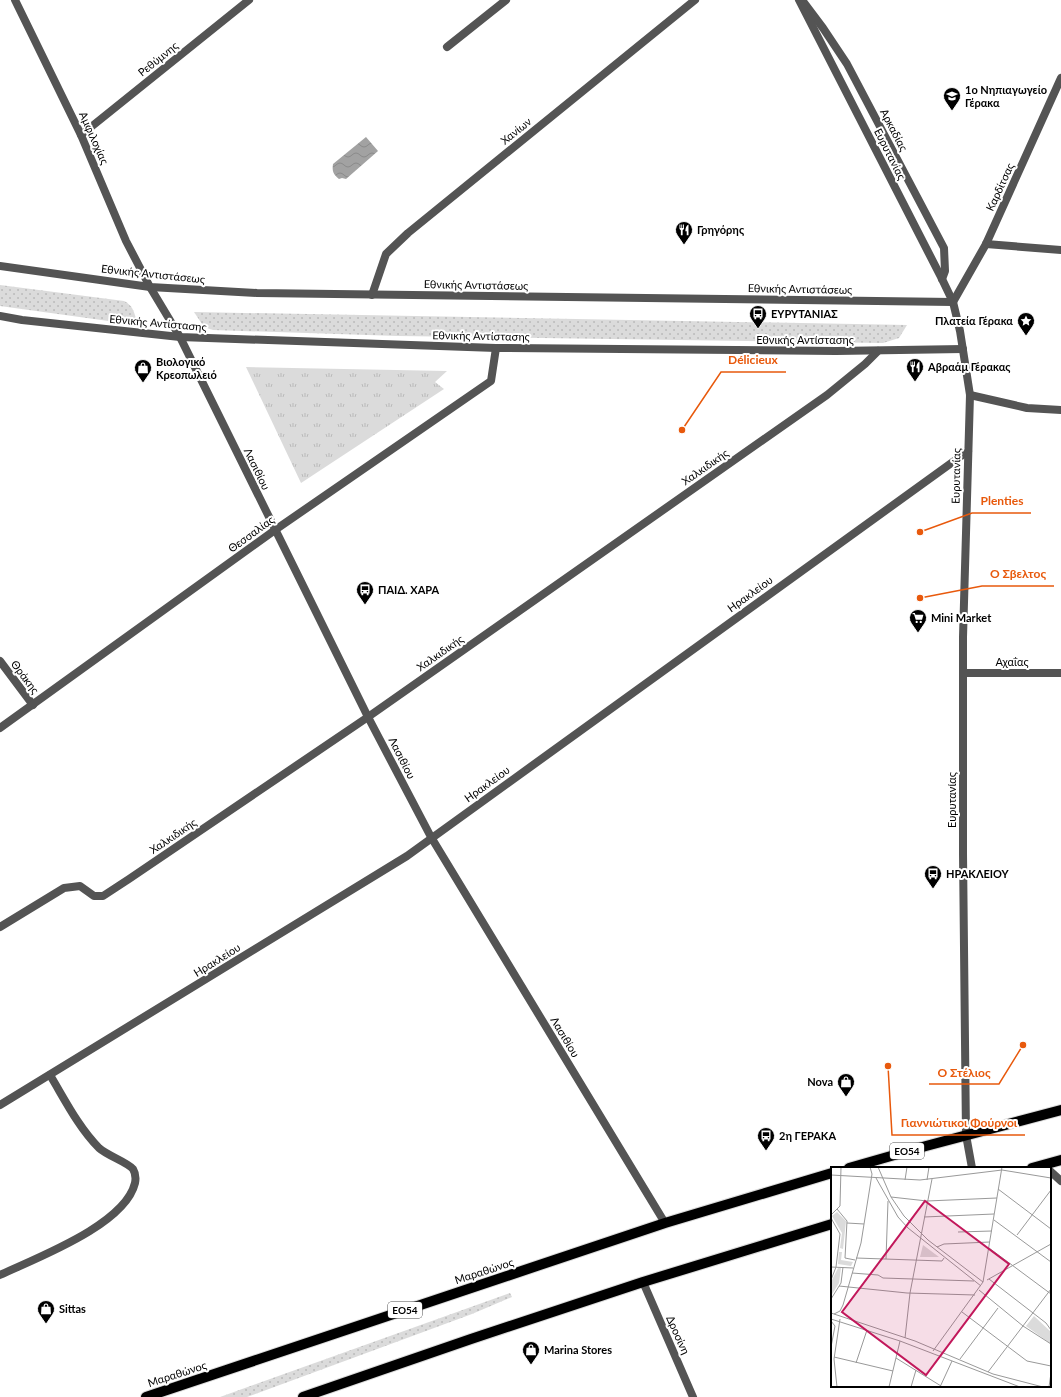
<svg xmlns="http://www.w3.org/2000/svg" width="1061" height="1397" font-family="Lato,sans-serif">
	<style>
		.grass { fill: url(#grass-dots) }
		.park { fill: url(#park-tufts) }
		.water { fill: url(#water-waves) }
		.lines { fill: none; stroke-linecap: round; stroke-linejoin: round }
		.primary-casing { stroke: #dbdbdb; stroke-width: 12 }
		.service { stroke: #545454; stroke-width: 8 }
		.minor { stroke: #545454; stroke-width: 8 }
		.tertiary { stroke: #545454; stroke-width: 8 }
		.primary { stroke: #000; stroke-width: 10 }
		.labels { text-anchor: middle; stroke-width: 4; stroke-linejoin: round; paint-order: stroke }
		.shield { fill: #fff; stroke: #4c4c4c; stroke-width: 1 }
		.shield-label { font-size: 10px; font-weight: bold; fill: #000 }
		.street-label { font-size: 11px; fill: #000; stroke: #fff }
		.poi-label { font-size: 11px; font-weight: bold; fill: #000; stroke: #fff; text-anchor: start }
		.inset-road { fill: none; stroke: #999; stroke-width: 1 }
		.view { fill: #c2185b; fill-opacity: 0.15; stroke: #c2185b; stroke-width: 2 }
		.inset-edge { fill: none; stroke: #000; stroke-width: 2 }
		.leader { fill: none; stroke: #e8590c; stroke-width: 1.5 }
		.callout-dot { fill: #e8590c; stroke: #fff; stroke-width: 1.5 }
		.callout-label { font-size: 12px; text-anchor: middle; font-weight: bold; fill: #e8590c; stroke: #fff; stroke-width: 4; stroke-linejoin: round; paint-order: stroke }
	</style>
	<defs>
		<pattern id="grass-dots" width="8" height="8" patternUnits="userSpaceOnUse"><rect width="8" height="8" fill="#dbdbdb"/><path d="M2 2h.1M6 6h.1" fill="none" stroke="#bababa" stroke-width="1.8" stroke-linecap="round"/></pattern>
		<pattern id="park-tufts" width="24" height="20" patternUnits="userSpaceOnUse"><rect width="24" height="20" fill="#dbdbdb"/><path d="M3 7l-1-3M5 7V3M7 7l1-3M15 17l-1-3M17 17v-4M19 17l1-3" fill="none" stroke="#bababa"/></pattern>
		<pattern id="water-waves" width="16" height="10" patternUnits="userSpaceOnUse"><rect width="16" height="10" fill="#a2a2a2"/><path d="M0 5q4-4 8 0t8 0" fill="none" stroke="#8a8a8a"/></pattern>
	</defs>
	<rect width="100%" height="100%" fill="#fff"/>
	<g class="grass">
		<path d="M 0,285 L 124,301 C 132,305 134,311 136,319 L 132,323 L 123,323 L 0,306 Z"/>
		<path d="M 194,312 L 907,325 L 899,338 L 883,343 L 398,336 L 213,330 L 204,327 Z"/>
		<path d="M 510,1293 L 512,1297 L 472,1314 L 247,1397 L 220,1397 Z"/>
	</g>
	<path class="park" d="M 246,367 L 447,371 L 435,382 L 444,389 L 301,483 Z"/>
	<path class="water" d="M 366,137 L 378,151 L 346,179 L 342,178 L 339,179 C 333,174 332,171 333,164 Z"/>
	<g class="lines">
		<defs>
			<g id="primary">
				<path d="M 849,1168 L 926,1146 L 1061,1110"/>
				<path d="M 1032,1168 L 1061,1160"/>
				<path d="M 146,1397 L 665,1223 L 832,1173"/>
				<path d="M 303,1397 L 471,1339 L 643,1282 L 832,1224"/>
			</g>
		</defs>
		<use href="#primary" class="primary-casing"/>
		<g class="service">
			<path d="M 802,0 L 823,28 L 847,64 L 944,248 L 945,271 L 942,279"/>
			<path d="M 1050,1171 L 1061,1181"/>
			<path d="M 0,1275 C 36,1258 125,1225 135,1183 C 136,1178 136,1174 133,1169 C 127,1162 108,1156 99,1148 C 79,1128 65,1100 50,1075"/>
		</g>
		<g class="minor">
			<path d="M 15,0 L 81,135 L 126,241 L 150,287 L 180,337 L 368,717 L 431,837 L 665,1223"/>
			<path d="M 447,47 L 506,0"/>
			<path d="M 81,135 L 249,0"/>
			<path d="M 986,244 L 1061,250"/>
			<path d="M 372,295 L 386,254 L 408,233 L 695,0"/>
			<path d="M 953,302 L 986,244 L 1061,78"/>
			<path d="M 0,316 L 22,320 L 180,337 L 496,348 L 836,351 L 963,349"/>
			<path d="M 970,395 L 1027,408 L 1061,410"/>
			<path d="M 0,661 L 33,705"/>
			<path d="M 963,673 L 1061,673"/>
			<path d="M 0,728 L 275,530 L 491,381 L 496,348"/>
			<path d="M 0,927 L 64,888 L 80,886 L 94,896 L 103,896 L 129,879 L 368,717 L 827,395 L 865,364 L 878,351"/>
			<path d="M 0,1105 L 407,856 L 968,451"/>
			<path d="M 643,1282 L 693,1397"/>
		</g>
		<g class="tertiary">
			<path d="M 799,0 L 942,279 L 953,302 L 960,331 L 970,395 L 963,637 L 963,854 L 966,1135 L 972,1168"/>
			<path d="M 0,266 L 150,287 L 257,293 L 953,302"/>
		</g>
		<use href="#primary" class="primary"/>
	</g>
	<defs>
		<symbol id="school-pin" viewBox="-11 -11 22 30"><path d="M0 17L-7.5 6A9.5 9.5 0 1 1 7.5 6Z" fill="#000" stroke="#fff"/><path d="M0-5L7-2L0 1L-7-2ZM-4 1L0 2.5L4 1V4Q0 6-4 4Z" fill="#fff"/></symbol>
		<symbol id="restaurant-pin" viewBox="-11 -11 22 30"><path d="M0 17L-7.5 6A9.5 9.5 0 1 1 7.5 6Z" fill="#000" stroke="#fff"/><path d="M-5-6h1v4h1v-4h1v4h1v-4h1v5L-1.5 .5V6h-2V.5L-5-1ZM5-6V6H3V1.5H1.5Q1.5-4 5-6Z" fill="#fff"/></symbol>
		<symbol id="bus-pin" viewBox="-11 -11 22 30"><path d="M0 17L-7.5 6A9.5 9.5 0 1 1 7.5 6Z" fill="#000" stroke="#fff"/><path d="M-5-6H5V4H4V6H2V4H-2V6H-4V4H-5ZM-3.5-4V0h7V-4ZM-3.5 1.2v1.5H-2V1.2ZM2 1.2v1.5H3.5V1.2Z" fill="#fff"/></symbol>
		<symbol id="sight-pin" viewBox="-11 -11 22 30"><path d="M0 17L-7.5 6A9.5 9.5 0 1 1 7.5 6Z" fill="#000" stroke="#fff"/><path d="M0-6L1.8-2.2L6-1.7L2.9 1.2L3.7 5.4L0 3.3L-3.7 5.4L-2.9 1.2L-6-1.7L-1.8-2.2Z" fill="#fff"/></symbol>
		<symbol id="shop-pin" viewBox="-11 -11 22 30"><path d="M0 17L-7.5 6A9.5 9.5 0 1 1 7.5 6Z" fill="#000" stroke="#fff"/><path d="M-5-2.5h2.3a2.7 3.5 0 0 1 5.4 0H5L5.5 6h-11ZM-1.5-2.5h3a1.5 2.3 0 0 0-3 0Z" fill="#fff"/></symbol>
		<symbol id="supermarket-pin" viewBox="-11 -11 22 30"><path d="M0 17L-7.5 6A9.5 9.5 0 1 1 7.5 6Z" fill="#000" stroke="#fff"/><path d="M-6-5.5h2.5l.6 2H6L4.5 2H-2.5L-4.4-4H-6ZM-1.5 3.2a1.3 1.3 0 1 0 .1 0ZM3 3.2a1.3 1.3 0 1 0 .1 0Z" fill="#fff"/></symbol>
	</defs>
	<g fill-rule="evenodd">
		<use href="#school-pin" x="942" y="86" width="20" height="27"/>
		<use href="#restaurant-pin" x="674" y="220" width="20" height="27"/>
		<use href="#bus-pin" x="748" y="304" width="20" height="27"/>
		<use href="#sight-pin" x="1016" y="311" width="20" height="27"/>
		<use href="#restaurant-pin" x="905" y="357" width="20" height="27"/>
		<use href="#shop-pin" x="133" y="358" width="20" height="27"/>
		<use href="#bus-pin" x="355" y="580" width="20" height="27"/>
		<use href="#supermarket-pin" x="908" y="608" width="20" height="27"/>
		<use href="#bus-pin" x="923" y="864" width="20" height="27"/>
		<use href="#shop-pin" x="836" y="1072" width="20" height="27"/>
		<use href="#bus-pin" x="756" y="1126" width="20" height="27"/>
		<use href="#shop-pin" x="36" y="1299" width="20" height="27"/>
		<use href="#shop-pin" x="521" y="1340" width="20" height="27"/>
	</g>
	<g class="labels">
		<g class="shield">
			<rect x="890" y="1143" width="34" height="16" rx="3"/>
			<rect x="388" y="1302" width="34" height="16" rx="3"/>
		</g>
		<g class="shield-label">
			<text x="907" y="1155">ΕΟ54</text>
			<text x="405" y="1314">ΕΟ54</text>
		</g>
		<g class="street-label">
			<text transform="translate(158 59) rotate(-39)" y="4">Ρεθύμνης</text>
			<text transform="translate(894 130) rotate(62)" y="4">Αρκαδίας</text>
			<text transform="translate(516 131) rotate(-39)" y="4">Χανίων</text>
			<text transform="translate(94 138) rotate(66)" y="4">Αμφιλοχίας</text>
			<text transform="translate(890 154) rotate(63)" y="4">Ευρυτανίας</text>
			<text transform="translate(1000 187) rotate(-65)" y="4">Καρδίτσας</text>
			<text transform="translate(153 274) rotate(6)" y="4">Εθνικής Αντιστάσεως</text>
			<text transform="translate(476 285) rotate(1)" y="4">Εθνικής Αντιστάσεως</text>
			<text transform="translate(800 289) rotate(1)" y="4">Εθνικής Αντιστάσεως</text>
			<text transform="translate(158 323) rotate(5)" y="4">Εθνικής Αντίστασης</text>
			<text transform="translate(481 336) rotate(1)" y="4">Εθνικής Αντίστασης</text>
			<text x="805" y="344">Εθνικής Αντίστασης</text>
			<text transform="translate(705 467) rotate(-35)" y="4">Χαλκιδικής</text>
			<text transform="translate(257 469) rotate(64)" y="4">Λασιθίου</text>
			<text transform="translate(956 476) rotate(-89)" y="4">Ευρυτανίας</text>
			<text transform="translate(251 534) rotate(-36)" y="4">Θεσσαλίας</text>
			<text transform="translate(750 594) rotate(-36)" y="4">Ηρακλείου</text>
			<text transform="translate(440 653) rotate(-35)" y="4">Χαλκιδικής</text>
			<text x="1012" y="666">Αχαΐας</text>
			<text transform="translate(25 677) rotate(53)" y="4">Θράκης</text>
			<text transform="translate(402 758) rotate(63)" y="4">Λασιθίου</text>
			<text transform="translate(487 784) rotate(-36)" y="4">Ηρακλείου</text>
			<text transform="translate(952 800) rotate(-90)" y="4">Ευρυτανίας</text>
			<text transform="translate(173 836) rotate(-34)" y="4">Χαλκιδικής</text>
			<text transform="translate(217 960) rotate(-32)" y="4">Ηρακλείου</text>
			<text transform="translate(565 1037) rotate(59)" y="4">Λασιθίου</text>
			<text transform="translate(484 1271) rotate(-18)" y="4">Μαραθώνος</text>
			<text transform="translate(678 1335) rotate(66)" y="4">Δροσίνη</text>
			<text transform="translate(177 1374) rotate(-18)" y="4">Μαραθώνος</text>
		</g>
		<g class="poi-label">
			<text x="965" y="94">1ο Νηπιαγωγείο<tspan x="965" dy="13">Γέρακα</tspan></text>
			<text x="697" y="234">Γρηγόρης</text>
			<text x="771" y="318">ΕΥΡΥΤΑΝΙΑΣ</text>
			<text x="1013" y="325" text-anchor="end">Πλατεία Γέρακα</text>
			<text x="156" y="366">Βιολογικό<tspan x="156" dy="13">Κρεοπωλειό</tspan></text>
			<text x="928" y="371">Αβραάμ Γέρακας</text>
			<text x="378" y="594">ΠΑΙΔ. ΧΑΡΑ</text>
			<text x="931" y="622">Mini Market</text>
			<text x="946" y="878">ΗΡΑΚΛΕΙΟΥ</text>
			<text x="833" y="1086" text-anchor="end">Nova</text>
			<text x="779" y="1140">2η ΓΕΡΑΚΑ</text>
			<text x="59" y="1313">Sittas</text>
			<text x="544" y="1354">Marina Stores</text>
		</g>
	</g>
	<g transform="translate(831 1167)">
		<rect width="220" height="220" fill="#fff"/>
		<path d="M 6,45 L 15,54 L 12,82 L 9,81 L 11,66 L 1,49 ZM 8,85 L 11,85 L 10,93 L 22,95 L 20,99 L 7,97 ZM 7,101 L 10,101 L 8,116 L 0,129 L 0,115 Z" fill="#dbdbdb"/>
		<path d="M 92,78 L 108,90 L 89,90 ZM 203,149 L 220,165 L 220,177 L 195,159 Z" fill="#dbdbdb"/>
		<path d="M 205,154 L 217,163 L 212,169 L 200,160 Z" fill="#dbdbdb"/>
		<path class="inset-road" d="M 47,0 L 60,30 L 73,49 L 97,73 L 152,115M 0,8 L 89,13 L 171,3 L 220,11M 45,11 L 67,50 L 77,61 L 150,119M 74,13 L 76,0M 96,13 L 98,0M 167,22 L 220,62M 60,30 L 96,34 L 166,31M 6,42 L 16,54 L 14,91 L 24,93M 0,48 L 9,39 L 10,0M 93,50 L 163,47M 0,51 L 9,67 L 5,100 L 0,113M 163,53 L 220,95M 16,56 L 33,57M 127,65 L 161,64M 186,68 L 220,23M 106,80 L 113,77 L 159,75M 158,81 L 220,127M 25,91 L 111,94 L 113,91M 55,92 L 57,34M 0,100 L 22,101M 21,106 L 47,108 L 52,111 L 143,114M 158,112 L 215,156 L 220,163M 156,113 L 220,77M 8,119 L 76,126 L 144,128M 148,123 L 192,159 L 220,177M 0,132 L 10,116 L 12,100M 131,145 L 196,194 L 220,199M 0,146 L 84,174 L 162,207 L 212,220M 3,147 L 9,144 L 12,138 L 30,76 L 41,7 L 39,0M 0,152 L 69,174 L 189,220M 0,154 L 4,159 L 0,180M 74,171 L 79,126 L 101,12M 102,184 L 152,115 L 171,0M 3,190 L 62,204M 65,191 L 110,219M 129,192 L 167,141M 25,196 L 36,163M 157,205 L 220,122M 6,220 L 3,192 L 9,152M 58,220 L 69,174M 80,220 L 85,203M 109,220 L 121,194M 218,220 L 220,206"/>
		<path class="view" d="M 94,34 L 178,97 L 95,208 L 11,145 Z"/>
		<rect width="220" height="220" class="inset-edge"/>
	</g>
	<path class="leader" d="M682 430L721 372H786M920 532L972 513H1031M920 598L982 586H1054M1023 1045L999 1084H929M888 1066L892 1135H1025"/>
	<g class="callout-dot">
		<circle cx="682" cy="430" r="4"/>
		<circle cx="920" cy="532" r="4"/>
		<circle cx="920" cy="598" r="4"/>
		<circle cx="1023" cy="1045" r="4"/>
		<circle cx="888" cy="1066" r="4"/>
	</g>
	<g class="callout-label">
		<text x="753" y="364">Délicieux</text>
		<text x="1002" y="505">Plenties</text>
		<text x="1018" y="578">Ο Σβελτος</text>
		<text x="964" y="1077">Ο Στέλιος</text>
		<text x="959" y="1127">Γιαννιώτικοι Φούρνοι</text>
	</g>
</svg>
